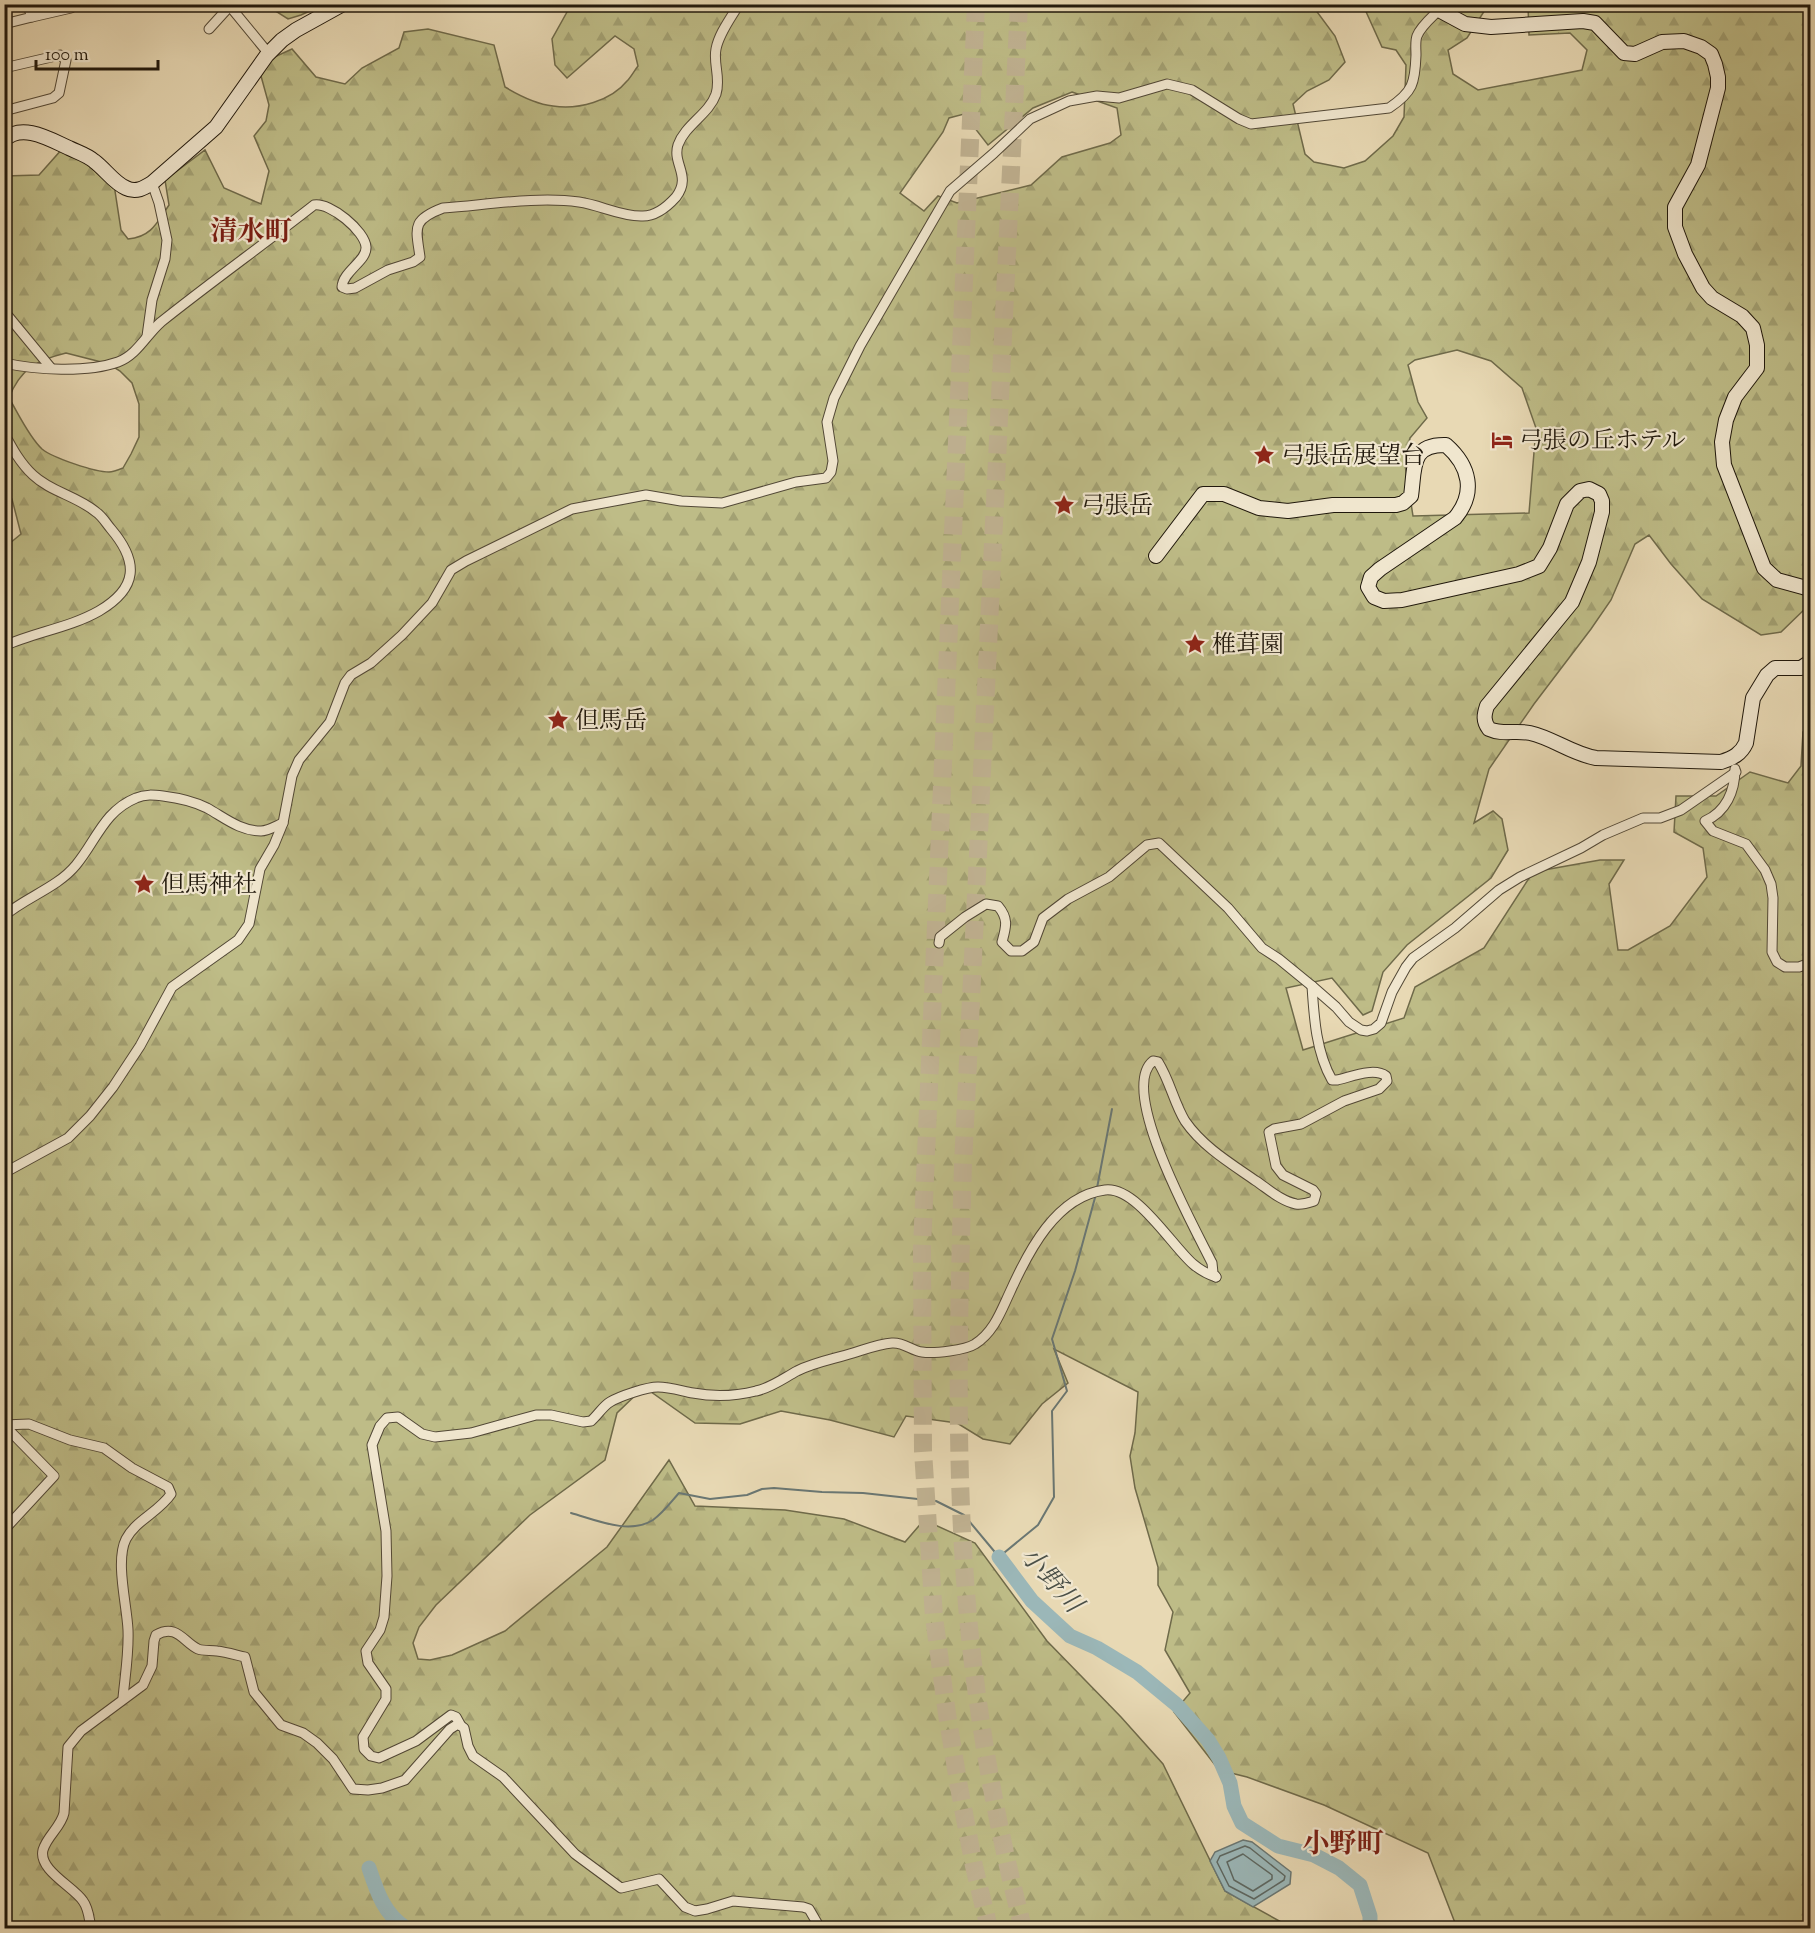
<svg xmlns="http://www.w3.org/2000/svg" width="1815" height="1933" font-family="'Sorts Mill Goudy','Noto Serif JP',serif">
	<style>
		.forest { fill: url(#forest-firs); stroke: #6f6a4a; stroke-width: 1.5; fill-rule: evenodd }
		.water { fill: #9bb7b8; stroke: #6a7773; stroke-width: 1.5 }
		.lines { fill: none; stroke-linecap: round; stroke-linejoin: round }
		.shore { stroke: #5e6862; stroke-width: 1.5 }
		.stream { stroke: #6a7773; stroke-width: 2 }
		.river { stroke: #9bb7b8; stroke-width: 15 }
		.highway-tunnel { stroke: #c0b292; stroke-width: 18; stroke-dasharray: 18 9; stroke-linecap: butt }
		.street-casing { stroke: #524836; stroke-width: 11 }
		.secondary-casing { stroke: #20180c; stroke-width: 16 }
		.street { stroke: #f0e6ce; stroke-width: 9 }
		.secondary { stroke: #f0e6ce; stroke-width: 14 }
		.labels { text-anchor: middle; stroke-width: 4.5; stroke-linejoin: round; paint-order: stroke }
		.poi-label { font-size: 24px; fill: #20180c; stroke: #f0e6ce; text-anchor: start }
		.water-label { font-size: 26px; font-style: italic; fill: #4b5048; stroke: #f0e6ce }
		.quarter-label { font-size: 27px; font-weight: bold; fill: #7a1f14; stroke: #f0e6ce }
	</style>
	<defs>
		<pattern id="forest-firs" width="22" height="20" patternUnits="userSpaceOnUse" patternTransform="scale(1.5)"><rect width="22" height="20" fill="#bebc87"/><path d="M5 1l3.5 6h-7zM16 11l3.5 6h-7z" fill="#a3a173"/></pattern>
	</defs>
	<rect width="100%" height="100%" fill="#e8d9b4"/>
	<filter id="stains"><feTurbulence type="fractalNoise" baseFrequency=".00333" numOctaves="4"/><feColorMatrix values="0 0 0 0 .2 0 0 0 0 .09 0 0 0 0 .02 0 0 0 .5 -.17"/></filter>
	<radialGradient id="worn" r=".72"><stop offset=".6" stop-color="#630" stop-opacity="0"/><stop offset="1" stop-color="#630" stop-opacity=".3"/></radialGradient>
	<g class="forest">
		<path d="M 266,5 L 323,5 L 301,15 L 288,19 Z"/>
		<path d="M 569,5 L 1312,5 L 1335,36 L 1345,62 L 1329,80 L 1307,91 L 1293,104 L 1305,154 L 1314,162 L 1344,168 L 1365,161 L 1393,136 L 1404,117 L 1406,65 L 1396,50 L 1382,47 L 1363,5 L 1486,5 L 1485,10 L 1467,38 L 1448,50 L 1453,74 L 1478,90 L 1582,70 L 1587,50 L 1570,33 L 1529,35 L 1528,5 L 1810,5 L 1810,604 L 1781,632 L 1761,635 L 1702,599 L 1671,564 L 1649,535 L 1635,544 L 1611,600 L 1591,629 L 1534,704 L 1489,769 L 1474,823 L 1493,811 L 1502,819 L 1508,850 L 1491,878 L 1407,945 L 1383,972 L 1372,1011 L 1363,1015 L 1332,978 L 1286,988 L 1303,1050 L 1404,1018 L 1415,987 L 1484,948 L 1533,872 L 1600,860 L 1624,860 L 1609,884 L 1618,950 L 1628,950 L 1670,926 L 1707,877 L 1703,848 L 1674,832 L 1676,796 L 1716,796 L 1750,772 L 1788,783 L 1801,766 L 1803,732 L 1810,728 L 1810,1928 L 1457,1928 L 1428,1853 L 1324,1805 L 1247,1777 L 1219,1770 L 1174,1712 L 1190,1693 L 1165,1650 L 1173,1612 L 1158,1585 L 1158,1567 L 1135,1488 L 1130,1456 L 1135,1433 L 1138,1392 L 1054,1349 L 1068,1383 L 1042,1404 L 1010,1444 L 983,1439 L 957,1423 L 906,1416 L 894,1437 L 830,1420 L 781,1411 L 740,1424 L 695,1423 L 644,1387 L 617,1413 L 605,1460 L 530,1515 L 436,1605 L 419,1627 L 413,1643 L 418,1659 L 430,1660 L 452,1655 L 505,1631 L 607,1547 L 669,1460 L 695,1506 L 785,1510 L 844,1519 L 905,1542 L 924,1520 L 975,1543 L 1047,1641 L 1121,1717 L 1163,1764 L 1225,1891 L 1292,1928 L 5,1928 L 4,548 L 21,534 L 12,499 L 5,491 L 5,176 L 39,175 L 63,148 L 113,178 L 121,230 L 128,239 C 151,237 157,223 169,205 L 165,180 L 205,150 L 224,188 L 261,204 L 269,171 L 254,136 L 266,121 L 269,105 L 261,76 L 270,59 L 292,49 L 316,77 L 345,84 L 362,68 L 399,48 L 404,32 L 428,29 L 494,45 L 505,87 C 520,96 536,104 553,106 C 578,110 611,101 627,81 C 631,77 634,71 638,66 L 634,49 L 615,36 L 567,78 L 555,65 L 552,39 L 567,12 ZM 1072,92 L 1117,108 L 1121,135 L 1110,143 L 1062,157 L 1031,185 L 957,203 L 938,196 L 924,211 L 900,193 L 943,132 L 949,118 L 964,114 L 988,145 L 1033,108 ZM 1457,350 L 1491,361 L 1522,388 L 1536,428 L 1529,513 L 1413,516 L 1405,465 L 1410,438 L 1427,418 L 1418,402 L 1408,365 L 1415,360 ZM 66,353 L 109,364 L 120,371 L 132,383 L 139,404 L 139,437 L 131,454 L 123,468 C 118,470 113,472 109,472 C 95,472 53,458 42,449 C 29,437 18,413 9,398 C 20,369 37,360 66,353 Z"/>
	</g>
	<path class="water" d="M 1243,1840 L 1252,1842 L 1291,1872 L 1290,1884 L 1253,1907 L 1225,1891 L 1210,1861 L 1215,1852 Z"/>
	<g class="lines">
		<g class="shore">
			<path d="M 1245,1846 L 1250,1848 L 1285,1876 L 1284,1880 L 1254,1899 L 1229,1886 L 1217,1862 L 1220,1856 Z"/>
			<path d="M 1243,1854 L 1272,1875 L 1272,1879 L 1253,1891 L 1234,1880 L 1227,1862 Z"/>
		</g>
		<g class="stream">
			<path d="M 1097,1188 L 1112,1109"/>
			<path d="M 571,1513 C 596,1520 629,1535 653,1520 C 663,1513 671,1502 679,1493 L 710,1499 L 747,1495 L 762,1489 L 774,1488 L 822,1492 L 863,1493 L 936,1501 L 964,1515 L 999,1557 L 1038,1525 L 1054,1497 L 1052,1411 L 1067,1391 L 1052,1339 L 1075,1271 L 1096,1194"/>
		</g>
		<g class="river">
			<path d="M 999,1557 L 1032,1601 L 1070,1636 L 1097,1648 L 1137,1672 L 1177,1705 L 1208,1740 L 1219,1758 L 1230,1783 L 1234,1806 L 1242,1823 L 1278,1846 L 1314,1855 L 1339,1868 L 1360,1885 L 1370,1916 L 1370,1928"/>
			<path d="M 369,1868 C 377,1892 384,1914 406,1928"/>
		</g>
		<g class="highway-tunnel">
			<path d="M 976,4 L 922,1247 L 923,1451 L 934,1617 L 947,1714 L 959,1787 L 974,1866 L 989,1928"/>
			<path d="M 1019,4 L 963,1165 C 959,1303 955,1441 965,1579 C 973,1695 994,1816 1023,1928"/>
		</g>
		<defs>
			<g id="street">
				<path d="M 228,4 L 269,54"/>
				<path d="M 32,17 L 71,8"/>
				<path d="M 4,24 L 32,17 L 27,4"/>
				<path d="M 209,29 L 229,7"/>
				<path d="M 4,68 L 60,55 L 66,60 L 59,93 L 53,98 L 4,111"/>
				<path d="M 4,311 L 51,368"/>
				<path d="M 147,336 L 152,300 L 165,259 L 167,240 L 159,203 L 152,183"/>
				<path d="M 4,363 C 36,370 87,373 118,362 C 137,355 146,335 161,322 C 211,282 263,245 314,205 C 330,202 365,231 366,247 C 367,261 343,271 342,287 L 347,289 L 355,288 L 388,270 L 413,262 L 420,257 C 416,228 411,220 443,208 C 486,205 538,196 579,202 C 600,205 620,216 641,216 C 655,217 667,207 676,197 C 692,176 672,164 678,145 C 685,125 709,114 716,94 C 721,78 713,64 716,49 C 719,33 731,18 739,4"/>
				<path d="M 4,433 C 12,448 20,463 33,475 C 51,492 77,496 96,512 C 102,516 106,523 111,529 C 139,562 138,588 99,611 C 69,628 35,632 4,646"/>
				<path d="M 1735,769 C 1735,791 1726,812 1705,821 L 1713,831 L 1746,844 L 1765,870 L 1771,884 L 1773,898 L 1772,952 L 1777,962 L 1785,967 L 1799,967 L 1810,963"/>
				<path d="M 4,916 C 26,897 57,888 76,865 C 96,841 104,811 136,798 C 145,794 154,795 163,796 C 179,798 193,801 207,808 C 225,818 240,831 261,831 C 268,831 276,826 283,823"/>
				<path d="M 939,943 L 940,937 L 965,917 L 986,904 L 998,906 C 1009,919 1006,927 1002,942 L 1011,951 L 1022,951 L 1034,942 L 1043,918 L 1068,899 L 1109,877 L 1147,845 L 1159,843 L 1228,908 L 1262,948 L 1279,959 L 1312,986 L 1336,1007 L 1349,1022 L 1361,1030 L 1367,1031 L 1374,1029 L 1381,1023 L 1392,992 L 1406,967 L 1413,958 L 1455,928 L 1499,890 L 1520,877 L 1581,848 L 1603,835 L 1643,818 L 1660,818 L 1681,810 L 1736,772"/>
				<path d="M 4,1173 L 68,1138 L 90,1116 L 113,1087 L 140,1046 L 172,987 L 238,940 L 249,924 L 260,869 L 274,845 L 283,823 L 292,776 L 299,760 L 330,722 L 345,683 L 351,675 L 371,663 L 402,635 L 432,603 L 451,570 L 466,561 L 572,509 L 646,495 L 681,501 L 722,503 L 796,482 L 826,478 L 831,472 L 833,461 L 827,422 L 834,398 L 860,346 L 950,191 L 994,153 L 1030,119 L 1069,101 L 1097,96 L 1119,98 L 1167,84 L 1192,90 L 1239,119 L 1251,124 L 1389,108 C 1413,92 1415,83 1416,55 C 1416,49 1415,41 1417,36 C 1421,26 1431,18 1439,10"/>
				<path d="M 1216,1277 L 1213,1273 L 1212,1263 C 1196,1230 1117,1090 1153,1061 L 1158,1062 C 1170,1081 1174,1103 1185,1121 C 1203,1147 1230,1163 1256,1181 C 1268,1189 1281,1201 1296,1204 C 1303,1205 1308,1203 1314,1201 L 1316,1194 L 1313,1190 L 1283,1175 L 1276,1166 L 1269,1132 L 1274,1129 L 1301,1124 L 1344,1101 L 1379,1089 L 1387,1081 L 1386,1076 C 1374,1067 1351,1077 1337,1080 L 1332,1080 C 1316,1052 1314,1017 1312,986"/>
				<path d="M 4,1425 L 29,1424 L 70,1440 L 104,1448 L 132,1468 L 168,1487 L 171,1494 C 159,1512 136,1520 126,1539 C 115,1561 127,1605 128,1630 C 129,1653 125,1676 123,1698"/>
				<path d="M 4,1425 L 54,1476 L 4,1530"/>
				<path d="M 461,1726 L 456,1717 L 451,1715 L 416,1741 L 379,1758 L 371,1756 L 364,1749 L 363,1737 L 386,1699 L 386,1689 L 368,1663 L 366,1651 L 380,1630 L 384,1617 L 387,1576 L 386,1531 L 372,1445 L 380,1426 L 387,1418 L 398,1417 L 422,1434 L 435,1437 L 471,1433 L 536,1415 L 551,1415 L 583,1422 L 591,1421 C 598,1415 603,1406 610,1402 C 620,1396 647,1387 658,1387 C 670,1387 682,1391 693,1393 C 714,1397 736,1396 756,1391 C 771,1388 784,1378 797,1371 C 815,1362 834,1359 853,1353 C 866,1349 879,1344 892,1343 C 904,1342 912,1351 922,1352 C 934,1354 966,1350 975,1344 C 994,1332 1001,1311 1010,1292 C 1028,1252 1056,1196 1105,1190 C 1136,1186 1172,1246 1193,1264 C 1200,1270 1207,1274 1216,1277"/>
				<path d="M 91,1928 C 89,1919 89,1909 83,1901 C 74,1887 38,1870 43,1850 C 47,1836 61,1827 64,1813 L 68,1747 L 81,1731 L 143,1685 L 152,1666 L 154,1641 L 156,1635 C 177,1623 184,1643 198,1649 C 203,1651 211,1650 217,1651 C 226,1652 236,1655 245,1657 L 254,1692 L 281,1725 L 303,1733 L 317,1743 L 333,1759 L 353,1789 L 368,1790 L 382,1788 L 405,1780 L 450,1729 L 458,1724 L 464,1728 L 468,1746 L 473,1756 L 503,1777 L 575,1854 L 621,1888 L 659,1879 L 685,1907 L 695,1911 L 707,1909 L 733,1901 L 803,1907 L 809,1909 L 820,1928"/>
			</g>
			<g id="secondary">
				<path d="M 1439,4 L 1439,10 L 1465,24 L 1491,27 L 1583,21 L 1595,23 L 1624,53 L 1635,54 L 1662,42 L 1684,41 L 1701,47 L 1711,54 L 1715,64 L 1718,77 L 1718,88 L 1698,165 L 1675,207 L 1675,227 L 1685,254 L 1703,288 L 1712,298 L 1742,316 L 1753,328 L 1757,345 L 1757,368 L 1735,397 L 1726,420 L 1722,442 L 1724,465 L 1764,568 L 1777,580 L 1810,589"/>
				<path d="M 4,140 C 22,122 51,140 69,148 C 77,152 87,155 94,161 C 105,169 114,183 126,188 C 136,193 144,188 152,183 L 216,127 L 267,55 L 282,40 L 296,30 L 343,4"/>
				<path d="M 1156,556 L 1203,494 L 1224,494 L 1259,508 L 1288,511 L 1333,505 L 1396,505 L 1403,503 L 1411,496 C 1415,468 1410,444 1446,445 C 1470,466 1476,493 1455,518 L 1380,569 L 1371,577 L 1368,587 L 1374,597 L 1384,601 L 1402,600 L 1519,574 L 1539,566 L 1550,548 L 1567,504 L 1580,491 L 1589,489 L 1599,494 L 1602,501 L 1602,512 L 1589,562 L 1572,602 L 1487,706 C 1484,715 1483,721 1489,729 C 1502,735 1516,730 1530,733 C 1553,738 1572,754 1596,758 L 1721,762 C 1733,758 1741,754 1746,743 L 1753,698 L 1767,675 L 1775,668 L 1801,668 L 1810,662"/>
			</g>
		</defs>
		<use href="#street" class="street-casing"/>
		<use href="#secondary" class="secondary-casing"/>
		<use href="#street" class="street"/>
		<use href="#secondary" class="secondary"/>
	</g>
	<defs>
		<symbol id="hotel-bare" viewBox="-9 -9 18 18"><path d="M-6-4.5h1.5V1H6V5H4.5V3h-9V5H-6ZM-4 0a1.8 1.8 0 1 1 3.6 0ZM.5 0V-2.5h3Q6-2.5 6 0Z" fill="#8f2418" stroke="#f0e6ce" stroke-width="2.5" paint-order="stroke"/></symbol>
		<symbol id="sight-bare" viewBox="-9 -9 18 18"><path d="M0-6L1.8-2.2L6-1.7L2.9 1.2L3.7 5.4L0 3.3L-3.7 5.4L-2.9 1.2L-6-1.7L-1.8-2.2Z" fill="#8f2418" stroke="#f0e6ce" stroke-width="2.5" paint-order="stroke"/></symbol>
	</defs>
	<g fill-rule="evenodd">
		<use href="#hotel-bare" x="1487" y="425" width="30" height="30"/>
		<use href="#sight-bare" x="1249" y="440" width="30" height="30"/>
		<use href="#sight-bare" x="1049" y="490" width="30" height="30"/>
		<use href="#sight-bare" x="1180" y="629" width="30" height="30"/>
		<use href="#sight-bare" x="543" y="705" width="30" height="30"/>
		<use href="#sight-bare" x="129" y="869" width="30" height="30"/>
	</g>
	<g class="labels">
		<g class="poi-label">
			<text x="1519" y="448">弓張の丘ホテル</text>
			<text x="1281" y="463">弓張岳展望台</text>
			<text x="1081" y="513">弓張岳</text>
			<text x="1212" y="652">椎茸園</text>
			<text x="575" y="728">但馬岳</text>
			<text x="161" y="892">但馬神社</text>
		</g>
		<g class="water-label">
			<text transform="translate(1052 1579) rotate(48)" y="9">小野川</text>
		</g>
		<g class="quarter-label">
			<text x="251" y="240">清水町</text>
			<text x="1343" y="1852">小野町</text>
		</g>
	</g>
	<rect width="1815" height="1933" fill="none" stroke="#e8d9b4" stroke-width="24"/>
	<rect x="6" y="6" width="1803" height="1921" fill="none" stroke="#20180c" stroke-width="3"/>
	<rect x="12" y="12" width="1791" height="1909" fill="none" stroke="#20180c" stroke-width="1.5"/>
	<path d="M36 60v9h122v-9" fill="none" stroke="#20180c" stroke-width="3"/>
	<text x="45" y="60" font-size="18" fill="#20180c" stroke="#f0e6ce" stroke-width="4.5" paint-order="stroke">100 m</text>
	<rect width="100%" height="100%" filter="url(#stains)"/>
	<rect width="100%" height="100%" fill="url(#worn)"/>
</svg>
